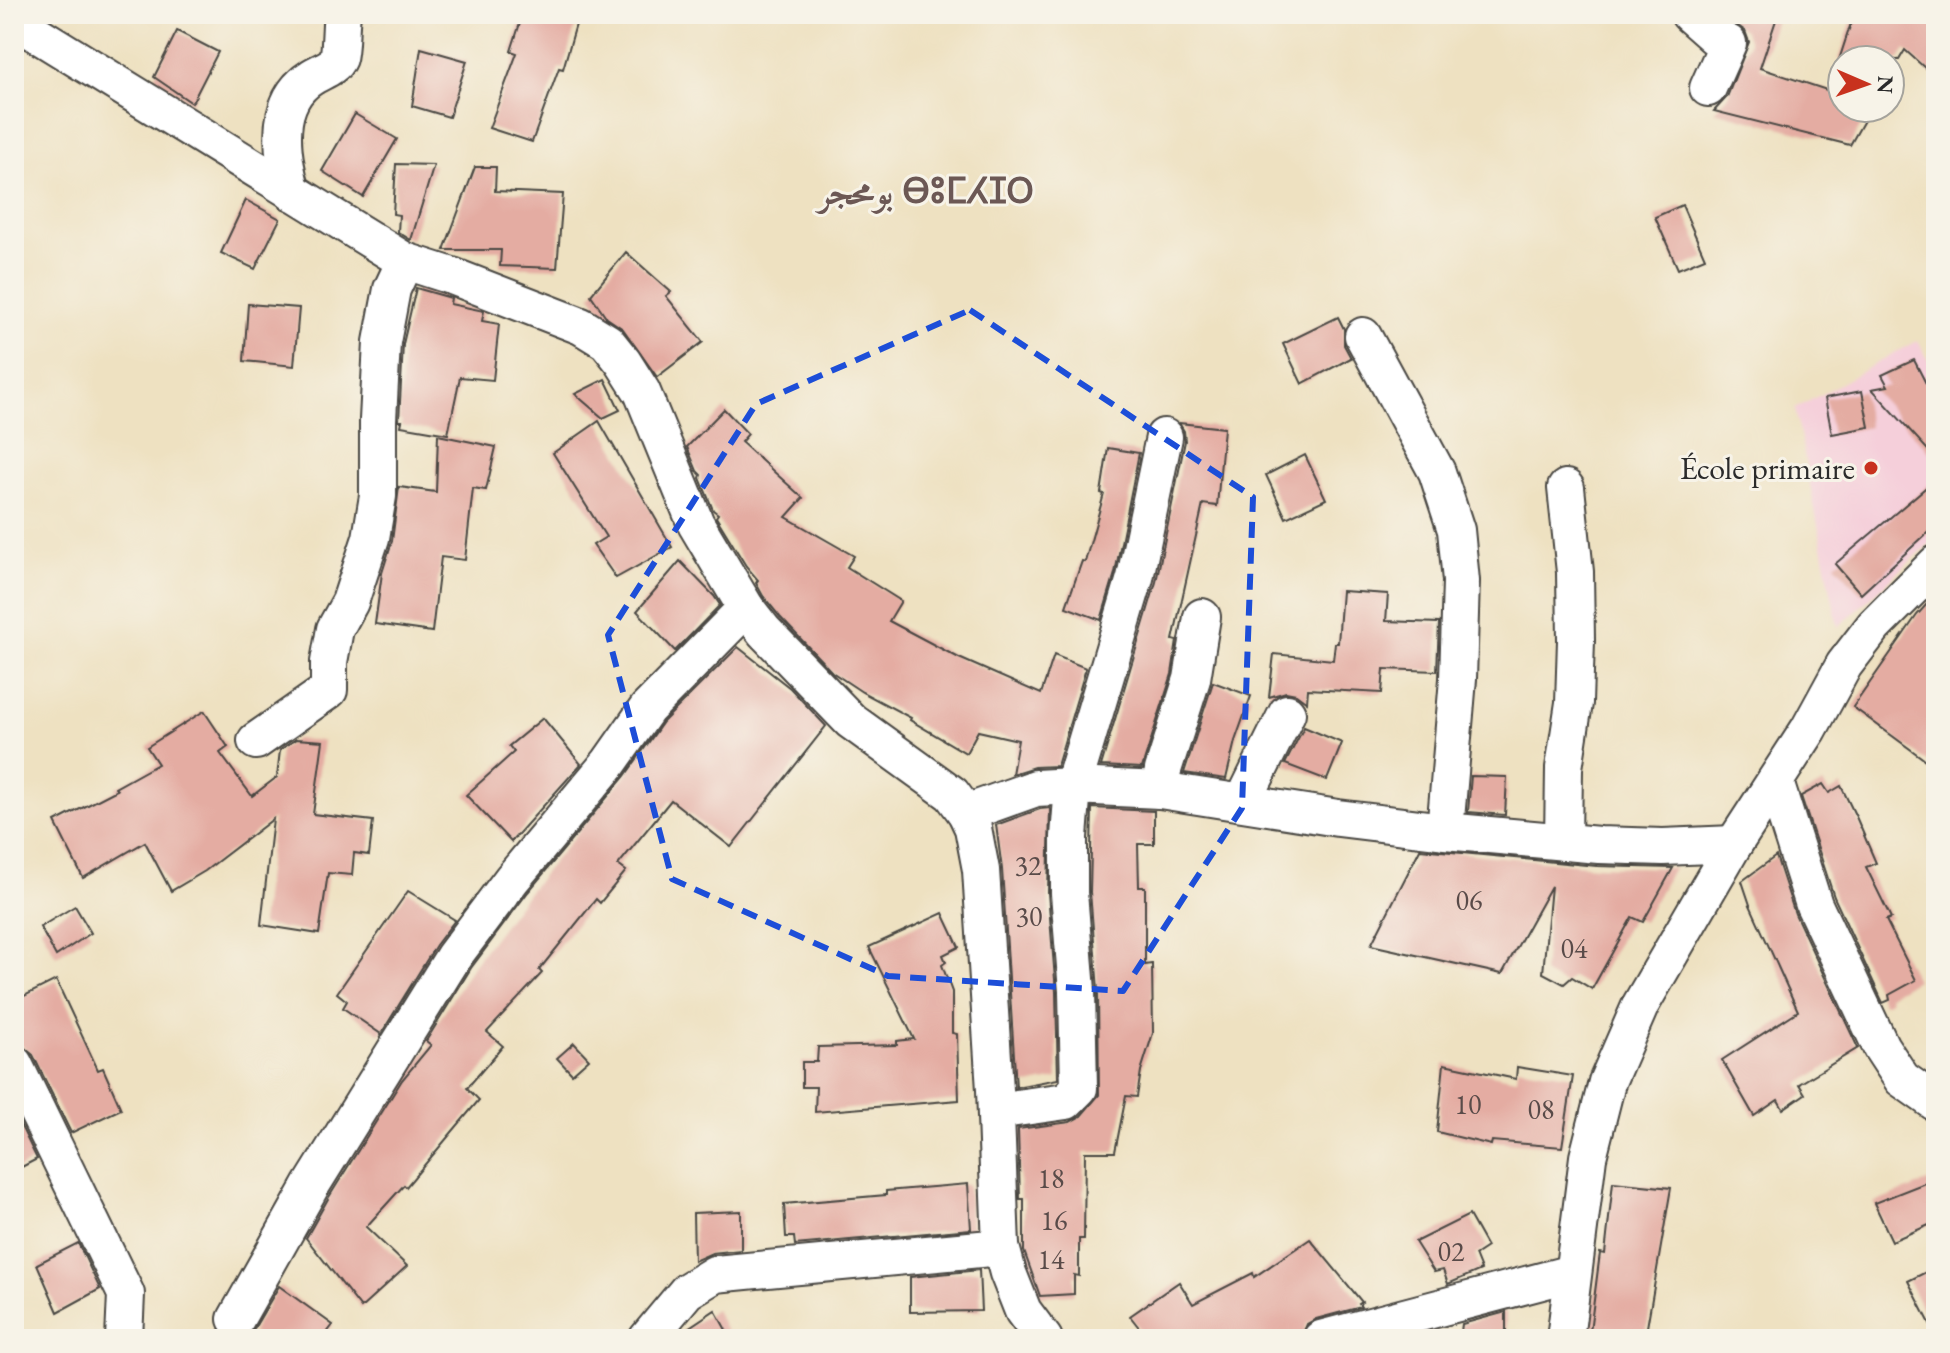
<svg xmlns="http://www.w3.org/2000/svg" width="1950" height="1353" font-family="'EB Garamond',Amiri,'Noto Sans Tifinagh',serif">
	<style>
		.built { fill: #f5cfda }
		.building { fill: #e4aca2 }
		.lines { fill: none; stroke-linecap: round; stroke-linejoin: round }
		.minor-casing { stroke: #484642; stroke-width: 40 }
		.minor { stroke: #fff; stroke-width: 36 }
		.marked { fill: none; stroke: #1d4ed8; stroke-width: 6; stroke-dasharray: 16 10; stroke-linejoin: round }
		.poi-dot { fill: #c8321e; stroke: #f7f3e8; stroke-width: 3 }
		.labels { text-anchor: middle; stroke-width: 6; stroke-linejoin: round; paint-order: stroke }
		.number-label { font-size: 28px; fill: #594b49 }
		.poi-label { font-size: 32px; fill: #2b2b2b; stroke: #f7f3e8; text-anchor: end }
		.quarter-label { font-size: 36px; font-weight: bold; fill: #6c5855; stroke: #f7f3e8 }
	</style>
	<rect width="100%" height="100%" fill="#f7f3e8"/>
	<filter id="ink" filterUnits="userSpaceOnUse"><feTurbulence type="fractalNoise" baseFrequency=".0125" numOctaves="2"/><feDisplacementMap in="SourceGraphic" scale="16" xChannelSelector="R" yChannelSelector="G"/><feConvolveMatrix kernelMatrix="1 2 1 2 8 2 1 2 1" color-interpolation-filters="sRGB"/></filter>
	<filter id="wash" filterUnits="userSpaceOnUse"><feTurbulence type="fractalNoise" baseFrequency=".006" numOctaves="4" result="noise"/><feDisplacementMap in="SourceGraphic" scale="32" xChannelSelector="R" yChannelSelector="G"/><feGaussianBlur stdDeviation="1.8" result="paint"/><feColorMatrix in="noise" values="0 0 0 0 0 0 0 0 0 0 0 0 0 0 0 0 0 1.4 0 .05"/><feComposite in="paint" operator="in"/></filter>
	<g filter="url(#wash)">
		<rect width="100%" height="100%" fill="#eee1c1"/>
		<path class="built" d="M 1918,340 L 1936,375 L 1936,538 L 1838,627 L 1795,409 Z"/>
		<g id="blocks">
			<g class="building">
				<path d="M 523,14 L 579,14 L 563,69 L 559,68 L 532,142 L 489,128 L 517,53 L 511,51 Z"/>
				<path d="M 1721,14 L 1778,14 L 1760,68 L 1842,95 L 1842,108 L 1871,108 L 1850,145 L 1714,111 L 1727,97 L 1749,42 L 1745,31 Z"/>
				<path d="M 1854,14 L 1925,14 L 1936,23 L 1936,78 L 1905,50 L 1899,60 L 1839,60 Z"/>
				<path d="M 177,31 L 218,52 L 192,103 L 154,77 Z"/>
				<path d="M 421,48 L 467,61 L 449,117 L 412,106 Z"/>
				<path d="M 355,114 L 397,139 L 363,197 L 322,171 Z"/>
				<path d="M 396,164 L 434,165 L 411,240 L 398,232 L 399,215 L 393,214 Z"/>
				<path d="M 475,167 L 496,167 L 495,191 L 563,194 L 557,268 L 500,266 L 501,250 L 444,250 Z"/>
				<path d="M 246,200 L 280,219 L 255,269 L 221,253 Z"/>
				<path d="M 1682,205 L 1705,258 L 1678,269 L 1655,217 Z"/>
				<path d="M 626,252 L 671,292 L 666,296 L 703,342 L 657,377 L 623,329 L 607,318 L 591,295 Z"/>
				<path d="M 416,288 L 451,298 L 450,304 L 484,311 L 482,321 L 499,324 L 493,380 L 460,377 L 448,434 L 401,426 L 402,421 L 399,421 L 403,344 Z"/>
				<path d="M 248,304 L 299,308 L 294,366 L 244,361 Z"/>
				<path d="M 1338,317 L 1344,329 L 1344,345 L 1351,358 L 1302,384 L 1283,344 Z"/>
				<path d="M 1914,360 L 1936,403 L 1936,459 L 1872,389 L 1888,386 L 1882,375 Z"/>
				<path d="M 605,379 L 620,410 L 603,418 L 575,394 Z"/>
				<path d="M 1862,391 L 1869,427 L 1832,434 L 1825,398 Z"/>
				<path d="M 724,409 L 748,434 L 741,442 L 803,498 L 786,517 L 854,556 L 847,567 L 901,601 L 889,621 L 959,658 L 1041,694 L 1054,655 L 1086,668 L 1057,766 L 1034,767 L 1012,774 L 1018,740 L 978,731 L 966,753 L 910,720 L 911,718 L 862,692 L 832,672 L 780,617 L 763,596 L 756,583 L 758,580 L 746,566 L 716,517 L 718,514 L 713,510 L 700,478 L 701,475 L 697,471 L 687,447 Z"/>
				<path d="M 599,421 L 672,547 L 616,578 L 593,545 L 606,537 L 553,453 Z"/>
				<path d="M 1179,423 L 1224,428 L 1217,506 L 1203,504 L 1173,640 L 1177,641 L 1172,674 L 1142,768 L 1101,766 L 1156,582 L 1185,441 L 1184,431 Z"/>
				<path d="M 438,435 L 496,447 L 486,490 L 473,488 L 465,560 L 441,557 L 432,632 L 375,624 L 382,573 L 392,541 L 399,487 L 436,492 Z"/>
				<path d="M 1108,448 L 1139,453 L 1115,573 L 1101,620 L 1066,607 L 1082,561 L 1085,562 L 1104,494 L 1101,493 Z"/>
				<path d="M 1305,455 L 1326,499 L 1286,518 L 1266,475 Z"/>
				<path d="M 1936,479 L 1936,525 L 1861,594 L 1835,564 Z"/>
				<path d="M 680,561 L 714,596 L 720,605 L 675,651 L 637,611 Z"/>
				<path d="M 1342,591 L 1388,594 L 1386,621 L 1439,623 L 1437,671 L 1384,669 L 1382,693 L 1308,689 L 1307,702 L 1296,694 L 1286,692 L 1269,697 L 1274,654 L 1333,660 L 1335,643 L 1338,643 Z"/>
				<path d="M 1936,594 L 1936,768 L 1853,707 L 1917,615 Z"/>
				<path d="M 738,647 L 790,688 L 826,726 L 731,847 L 671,800 L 618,865 L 626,871 L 600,903 L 596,899 L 539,970 L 542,973 L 487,1032 L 503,1046 L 467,1088 L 479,1100 L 406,1187 L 404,1185 L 366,1227 L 407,1266 L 361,1308 L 306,1238 L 329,1197 L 402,1080 L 431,1045 L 426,1041 L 471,968 L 528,892 L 625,776 L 663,722 Z"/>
				<path d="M 1213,682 L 1251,696 L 1235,741 L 1226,779 L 1184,773 Z"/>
				<path d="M 204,711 L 228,747 L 220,753 L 252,796 L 277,777 L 280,750 L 296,739 L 323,741 L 313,814 L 373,821 L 369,855 L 354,853 L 352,875 L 328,873 L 319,934 L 261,925 L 273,819 L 205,871 L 171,891 L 145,842 L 83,878 L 55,822 L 117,790 L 115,788 L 158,764 L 147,747 Z"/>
				<path d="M 543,718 L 581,764 L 511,842 L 466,795 L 514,752 L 509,746 Z"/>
				<path d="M 1304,727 L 1342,743 L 1327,780 L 1285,764 Z"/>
				<path d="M 1471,776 L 1507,777 L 1505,815 L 1468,812 Z"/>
				<path d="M 1823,784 L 1829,793 L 1841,786 L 1857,819 L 1876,863 L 1866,867 L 1891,918 L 1886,920 L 1916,980 L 1889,995 L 1890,1000 L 1883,1003 L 1834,897 L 1801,796 Z"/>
				<path d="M 1050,808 L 1048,893 L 1056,992 L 1058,1079 L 1016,1087 L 1002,869 L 996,825 L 1040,809 Z"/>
				<path d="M 1092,808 L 1154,811 L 1154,844 L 1138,844 L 1139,887 L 1145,887 L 1145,965 L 1152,964 L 1153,1033 L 1141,1071 L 1137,1097 L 1126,1096 L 1115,1152 L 1085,1152 L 1084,1239 L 1079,1239 L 1079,1276 L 1074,1275 L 1074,1294 L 1040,1296 L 1024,1251 L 1024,1199 L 1020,1199 L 1018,1129 L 1070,1122 L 1081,1116 L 1099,1095 L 1098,990 L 1090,892 Z"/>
				<path d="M 1420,849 L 1597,866 L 1673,868 L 1643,922 L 1632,917 L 1592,989 L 1572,977 L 1564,984 L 1543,973 L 1551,886 L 1502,974 L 1371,945 Z"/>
				<path d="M 1776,856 L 1795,914 L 1858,1048 L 1799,1084 L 1805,1094 L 1783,1109 L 1778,1100 L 1754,1116 L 1722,1060 L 1798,1011 L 1750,905 L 1742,881 Z"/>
				<path d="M 408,891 L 455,920 L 436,945 L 381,1034 L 343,1008 L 347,1001 L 337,993 Z"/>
				<path d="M 75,906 L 91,933 L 56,956 L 40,927 Z"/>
				<path d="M 943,913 L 959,947 L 943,955 L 946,962 L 942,965 L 952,992 L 952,1033 L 957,1034 L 959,1100 L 815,1112 L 816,1087 L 802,1087 L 802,1062 L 817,1062 L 818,1047 L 897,1045 L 897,1041 L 914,1039 L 869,947 Z"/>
				<path d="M 56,980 L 98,1070 L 103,1068 L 121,1109 L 71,1133 L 33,1055 L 14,1039 L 14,1001 Z"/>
				<path d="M 574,1043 L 589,1059 L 572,1074 L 557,1058 Z"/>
				<path d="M 1444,1064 L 1516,1079 L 1517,1067 L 1573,1076 L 1562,1147 L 1492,1141 L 1491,1145 L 1437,1132 Z"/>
				<path d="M 14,1112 L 37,1159 L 14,1171 Z"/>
				<path d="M 1930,1181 L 1936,1193 L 1936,1222 L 1892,1241 L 1874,1203 Z"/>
				<path d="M 1613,1182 L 1671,1188 L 1645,1339 L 1589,1339 L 1600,1253 L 1605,1254 Z"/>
				<path d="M 968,1184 L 971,1229 L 795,1245 L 794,1237 L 786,1237 L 784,1204 L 886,1195 L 886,1191 Z"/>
				<path d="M 741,1211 L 741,1250 L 712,1253 L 694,1261 L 693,1213 Z"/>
				<path d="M 1469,1215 L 1487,1247 L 1475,1255 L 1481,1270 L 1448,1284 L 1443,1270 L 1434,1272 L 1415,1242 Z"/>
				<path d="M 1310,1239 L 1362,1302 L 1359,1304 L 1361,1307 L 1316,1319 L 1307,1324 L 1301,1339 L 1148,1339 L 1130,1316 L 1179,1282 L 1193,1304 L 1253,1273 L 1254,1277 Z"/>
				<path d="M 78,1243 L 100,1289 L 58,1312 L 37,1264 Z"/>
				<path d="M 1936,1267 L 1936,1335 L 1908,1281 Z"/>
				<path d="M 979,1270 L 981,1311 L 910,1312 L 910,1277 Z"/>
				<path d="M 279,1286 L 333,1325 L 322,1339 L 261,1339 L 252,1332 Z"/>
				<path d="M 715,1310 L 731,1339 L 674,1339 L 679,1334 Z"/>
				<path d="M 1506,1312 L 1506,1339 L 1460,1339 L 1462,1324 Z"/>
			</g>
		</g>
	</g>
	<g filter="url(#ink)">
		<use href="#blocks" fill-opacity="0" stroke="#484642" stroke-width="2"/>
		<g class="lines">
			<defs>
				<g id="minor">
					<path d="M 1689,14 L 1714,36 L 1728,43 L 1708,88"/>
					<path d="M 14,20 L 405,261 L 452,276 L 581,326 L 607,342 L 623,362 L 642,392 L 696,524 L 746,608 L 764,631 L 851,721 L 952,794 L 966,813 L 973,828 L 981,870 L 995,1090 L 1001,1247 L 1008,1273 L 1023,1311 L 1044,1339"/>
					<path d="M 292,192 C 281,153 273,101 312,77 C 321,71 334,68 338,58 C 341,49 340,26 342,14"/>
					<path d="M 1363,336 L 1437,472 L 1456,530 L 1461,581 L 1458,679 L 1445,831 L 1599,845 L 1663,847 L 1734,844"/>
					<path d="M 256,741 L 329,690 L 329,662 L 335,629 L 350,602 L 371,538 L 378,496 L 378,420 L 382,342 L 392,289 L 405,261"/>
					<path d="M 1775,782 L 1814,905 L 1881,1047 L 1902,1079 L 1936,1103"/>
					<path d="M 1160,790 L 1163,770 L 1192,679 L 1202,617"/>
					<path d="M 1243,802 L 1287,713"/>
					<path d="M 966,813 L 1036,788 L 1073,786 L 1160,790 L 1338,818 L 1445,831"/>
					<path d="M 1563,842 L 1564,768 L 1574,703 L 1576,640 L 1575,572 L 1566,488"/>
					<path d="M 14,1064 L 126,1294 L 124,1339"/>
					<path d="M 996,1111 L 1066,1101 L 1079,1088 L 1077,991 L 1069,893 L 1069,837 L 1073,786 L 1135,578 L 1164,437"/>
					<path d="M 236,1319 L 311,1186 L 454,956 L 512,879 L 609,763 L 647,709 L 746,608"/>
					<path d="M 647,1339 L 687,1291 L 715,1274 L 1001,1247"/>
					<path d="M 1321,1339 L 1572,1273"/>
					<path d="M 1565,1339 L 1588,1157 L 1607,1082 L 1641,1004 L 1734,844 L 1809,729 L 1844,665 L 1874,626 L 1936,564"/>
				</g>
			</defs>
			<use href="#minor" class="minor-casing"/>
			<use href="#minor" class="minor"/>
		</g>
	</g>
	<path class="marked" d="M 970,310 L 1253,497 L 1242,808 L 1123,991 L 888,976 L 672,879 L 608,635 L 756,404 Z"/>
	<circle class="poi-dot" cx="1871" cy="468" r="8"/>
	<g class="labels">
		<g class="number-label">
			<text x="1028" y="875">32</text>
			<text x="1469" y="910">06</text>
			<text x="1029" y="926">30</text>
			<text x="1574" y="958">04</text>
			<text x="1468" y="1114">10</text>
			<text x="1541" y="1119">08</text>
			<text x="1051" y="1188">18</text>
			<text x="1054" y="1230">16</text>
			<text x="1451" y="1261">02</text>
			<text x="1051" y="1269">14</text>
		</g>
		<g class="poi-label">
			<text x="1855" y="479">École primaire</text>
		</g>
		<g class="quarter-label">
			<text x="926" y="203">بومحجر ⴱⵓⵎⵃⵊⵔ</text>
		</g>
	</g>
	<rect width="1950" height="1353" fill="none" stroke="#f7f3e8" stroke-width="48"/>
	<g transform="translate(1866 84) rotate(92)"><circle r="38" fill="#f7f3e8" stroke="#a5a39c" stroke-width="2"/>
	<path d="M0-6L14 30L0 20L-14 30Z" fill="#c8321e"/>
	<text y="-12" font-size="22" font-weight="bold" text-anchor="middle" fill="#2b2b2b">N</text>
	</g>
</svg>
